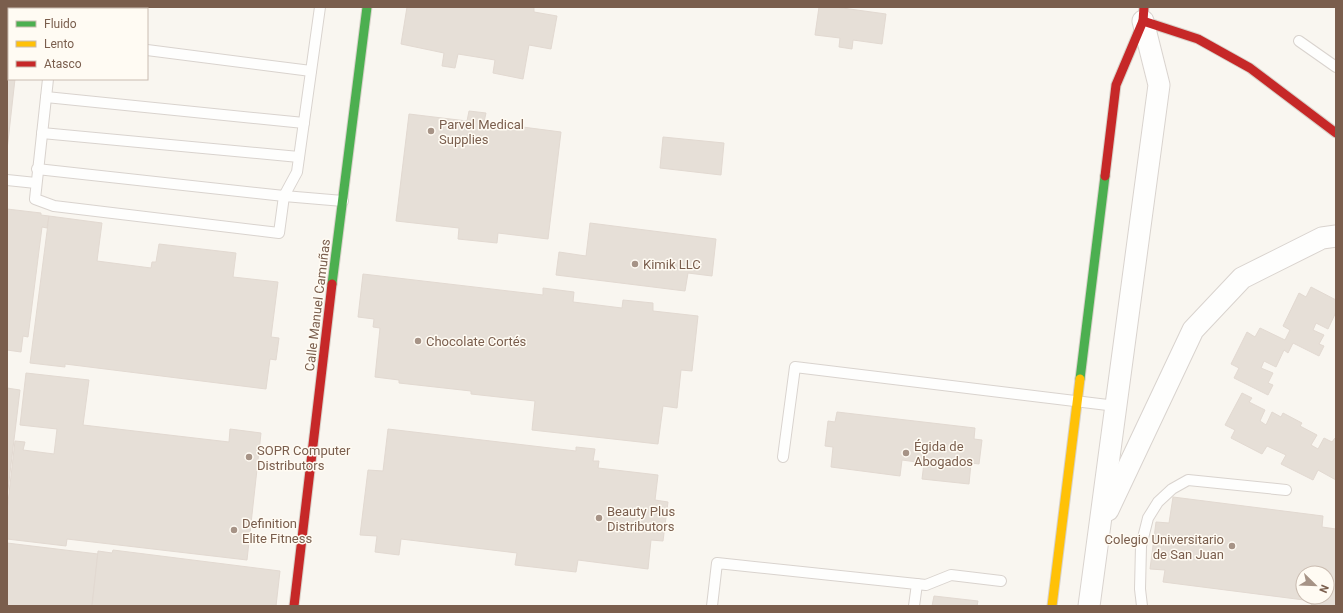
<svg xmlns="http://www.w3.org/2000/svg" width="1343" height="613" font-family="Roboto,sans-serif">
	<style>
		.building { fill: #e6dfd7; stroke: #e2d9d1; fill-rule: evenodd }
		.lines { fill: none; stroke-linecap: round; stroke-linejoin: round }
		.lane-casing { stroke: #d9d3ce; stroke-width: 12 }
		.street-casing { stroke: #d9d3ce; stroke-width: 23 }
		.fast-casing { stroke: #d8d2ca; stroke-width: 11 }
		.slow-casing { stroke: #d8d2ca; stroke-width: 11 }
		.jam-casing { stroke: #d8d2ca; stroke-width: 11 }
		.lane { stroke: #fefefd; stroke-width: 10 }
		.street { stroke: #fefefd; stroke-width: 21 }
		.fast { stroke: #4caf50; stroke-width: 9 }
		.slow { stroke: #ffc107; stroke-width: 9 }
		.jam { stroke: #c62828; stroke-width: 9 }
		.poi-dot { fill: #a69386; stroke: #fffbf3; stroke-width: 1.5 }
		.labels { text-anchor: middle; stroke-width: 3; stroke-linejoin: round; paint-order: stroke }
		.poi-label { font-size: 13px; fill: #7a5e4d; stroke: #fffbf3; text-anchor: start }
		.street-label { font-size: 13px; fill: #7a5e4d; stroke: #fffbf3 }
	</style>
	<rect width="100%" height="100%" fill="#f9f6f0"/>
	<g class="building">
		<path d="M 7,7 L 24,7 L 24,9 L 9,9 L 9,79 L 15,79 L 7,150 Z"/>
		<path d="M 407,7 L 534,7 L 534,12 L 557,16 L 551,49 L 529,45 L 523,79 L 493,73 L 495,60 L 458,54 L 455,68 L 442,66 L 444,53 L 401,44 Z"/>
		<path d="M 819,7 L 835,7 L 886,14 L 882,44 L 853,40 L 852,49 L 839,47 L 840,38 L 815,35 Z"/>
		<path d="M 469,111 L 486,113 L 484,122 L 561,132 L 548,239 L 498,233 L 497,243 L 458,239 L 459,228 L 396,221 L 409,114 L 467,121 Z"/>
		<path d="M 663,137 L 724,143 L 721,175 L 660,168 Z"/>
		<path d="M 7,209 L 41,213 L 41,215 L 49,216 L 47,228 L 42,227 L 28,337 L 23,336 L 21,352 L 7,350 Z"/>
		<path d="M 49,216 L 102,223 L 97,261 L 151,268 L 152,262 L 156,262 L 159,244 L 236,253 L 233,277 L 278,282 L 271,337 L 279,338 L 276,360 L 270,359 L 266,389 L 65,364 L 65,367 L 30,363 Z"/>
		<path d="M 590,223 L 716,239 L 712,276 L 688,273 L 685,291 L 556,275 L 559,252 L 586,256 Z"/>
		<path d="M 363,274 L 543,295 L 543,288 L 574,292 L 573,302 L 622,308 L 623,300 L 653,303 L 653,311 L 698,316 L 692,371 L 681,370 L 677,408 L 663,406 L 658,444 L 532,430 L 535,401 L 471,394 L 471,391 L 399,383 L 399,380 L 375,377 L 380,328 L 373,327 L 374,319 L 358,317 Z"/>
		<path d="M 1311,287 L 1336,300 L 1336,312 L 1328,329 L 1316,323 L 1313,330 L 1324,335 L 1319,344 L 1324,346 L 1319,356 L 1293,343 L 1288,353 L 1284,350 L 1276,367 L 1264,361 L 1261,368 L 1273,373 L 1268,383 L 1273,385 L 1268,395 L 1234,378 L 1239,368 L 1231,364 L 1247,332 L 1255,337 L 1260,328 L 1285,340 L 1290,330 L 1283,326 L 1299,293 L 1306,297 Z"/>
		<path d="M 26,373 L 89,380 L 83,425 L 229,442 L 230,429 L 261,433 L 247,560 L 67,539 L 66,546 L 7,539 L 7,511 L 15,441 L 25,442 L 23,450 L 54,454 L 57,429 L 20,425 Z"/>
		<path d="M 7,388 L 20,390 L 7,498 Z"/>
		<path d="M 1242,393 L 1252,398 L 1249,402 L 1265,410 L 1260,421 L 1266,425 L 1272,412 L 1281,417 L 1283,413 L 1302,423 L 1300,426 L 1317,435 L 1311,445 L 1318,449 L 1324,438 L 1332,442 L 1335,438 L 1336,438 L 1336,480 L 1318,470 L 1313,480 L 1281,464 L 1286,455 L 1267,446 L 1262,454 L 1231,438 L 1235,430 L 1225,425 Z"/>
		<path d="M 837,412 L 975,428 L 974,439 L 982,440 L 979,464 L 971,463 L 969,484 L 922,479 L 924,463 L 902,460 L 900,476 L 831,467 L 833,447 L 825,446 L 828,421 L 835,422 Z"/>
		<path d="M 388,429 L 576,451 L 576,447 L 595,449 L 593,461 L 599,461 L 598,468 L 658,475 L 655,500 L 668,502 L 663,541 L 651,540 L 648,569 L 578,560 L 576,572 L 515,565 L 517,553 L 401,539 L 399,555 L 375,552 L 377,536 L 360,535 L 368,470 L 383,471 Z"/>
		<path d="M 1173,497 L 1323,516 L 1322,527 L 1336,529 L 1336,606 L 1311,606 L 1312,601 L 1163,582 L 1165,570 L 1150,569 L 1156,522 L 1169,523 ZM 1303,573 L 1327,573 L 1327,597 L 1303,597 Z"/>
		<path d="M 7,543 L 98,554 L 92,606 L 7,606 Z"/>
		<path d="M 113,550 L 280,571 L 276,606 L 92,606 L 98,551 L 112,553 Z"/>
		<path d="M 934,596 L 978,601 L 977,606 L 932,606 Z"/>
	</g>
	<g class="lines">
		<defs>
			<g id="lane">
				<path d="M 57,9 L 57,7"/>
				<path d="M 1299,41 L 1336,67"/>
				<path d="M 147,50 L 311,71"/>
				<path d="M 48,79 L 35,199 L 54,206 L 279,233 L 284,196 L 297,172 L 320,7"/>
				<path d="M 46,97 L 304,123"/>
				<path d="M 42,133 L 299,157"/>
				<path d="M 37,169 L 284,196 L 343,201"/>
				<path d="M 7,180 L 36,183"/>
				<path d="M 783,457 L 795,367 L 1116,406"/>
				<path d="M 712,606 L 717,563 L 926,585 L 951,575 L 1001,581"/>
				<path d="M 914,606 L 917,584"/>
				<path d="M 1142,606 L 1140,589 L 1141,546 L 1148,518 L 1158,502 L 1172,489 L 1188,480 L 1286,490"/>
			</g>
			<g id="street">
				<path d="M 1108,510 L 1193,330 L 1242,278 L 1322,238 L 1336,236"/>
				<path d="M 1089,606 L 1159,85 L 1143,21"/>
			</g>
			<g id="fast">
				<path d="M 332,284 L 367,7"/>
				<path d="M 1080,379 L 1105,176"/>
			</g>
			<path id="slow" d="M 1052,606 L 1080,379"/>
			<g id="jam">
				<path d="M 1143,21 L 1198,39 L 1250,68 L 1336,133"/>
				<path d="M 1105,176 L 1116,85 L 1143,21 L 1144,7"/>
				<path d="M 294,606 L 332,284"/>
			</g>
		</defs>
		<use href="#lane" class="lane-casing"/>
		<use href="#street" class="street-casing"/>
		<use href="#fast" class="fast-casing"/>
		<use href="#slow" class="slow-casing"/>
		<use href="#jam" class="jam-casing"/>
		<use href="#lane" class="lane"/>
		<use href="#street" class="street"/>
		<use href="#fast" class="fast"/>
		<use href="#slow" class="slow"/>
		<use href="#jam" class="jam"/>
	</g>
	<g class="poi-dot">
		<circle cx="431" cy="131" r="4"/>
		<circle cx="635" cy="264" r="4"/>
		<circle cx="418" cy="341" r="4"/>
		<circle cx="906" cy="453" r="4"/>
		<circle cx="249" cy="457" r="4"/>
		<circle cx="599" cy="518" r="4"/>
		<circle cx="234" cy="530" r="4"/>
		<circle cx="1232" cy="546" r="4"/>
	</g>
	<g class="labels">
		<g class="poi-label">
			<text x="439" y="129">Parvel Medical<tspan x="439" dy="15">Supplies</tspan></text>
			<text x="643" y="269">Kimik LLC</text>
			<text x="426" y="346">Chocolate Cortés</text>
			<text x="914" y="451">Égida de<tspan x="914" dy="15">Abogados</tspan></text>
			<text x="257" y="455">SOPR Computer<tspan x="257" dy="15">Distributors</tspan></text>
			<text x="607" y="516">Beauty Plus<tspan x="607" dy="15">Distributors</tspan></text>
			<text x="242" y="528">Definition<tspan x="242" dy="15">Elite Fitness</tspan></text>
			<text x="1224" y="544" text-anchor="end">Colegio Universitario<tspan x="1224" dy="15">de San Juan</tspan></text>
		</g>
		<g class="street-label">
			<text transform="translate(317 305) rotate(-83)" y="5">Calle Manuel Camuñas</text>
		</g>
	</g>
	<rect width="1343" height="613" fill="none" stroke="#7a5e4d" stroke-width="16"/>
	<rect x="8" y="8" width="140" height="72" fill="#fffbf3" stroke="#cabcb1"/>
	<rect x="16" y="21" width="20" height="6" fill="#4caf50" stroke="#cabcb1"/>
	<text x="44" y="28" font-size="12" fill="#7a5e4d">Fluido</text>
	<rect x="16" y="41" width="20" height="6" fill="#ffc107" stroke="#cabcb1"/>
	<text x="44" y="48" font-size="12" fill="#7a5e4d">Lento</text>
	<rect x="16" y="61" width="20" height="6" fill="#c62828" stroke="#cabcb1"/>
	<text x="44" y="68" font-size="12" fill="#7a5e4d">Atasco</text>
	<g transform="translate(1315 585) rotate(113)"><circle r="19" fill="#fffbf3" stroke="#cabcb1"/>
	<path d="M0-3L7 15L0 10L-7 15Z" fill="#a69386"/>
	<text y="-6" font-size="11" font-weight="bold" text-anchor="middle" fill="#7a5e4d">N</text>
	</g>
</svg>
